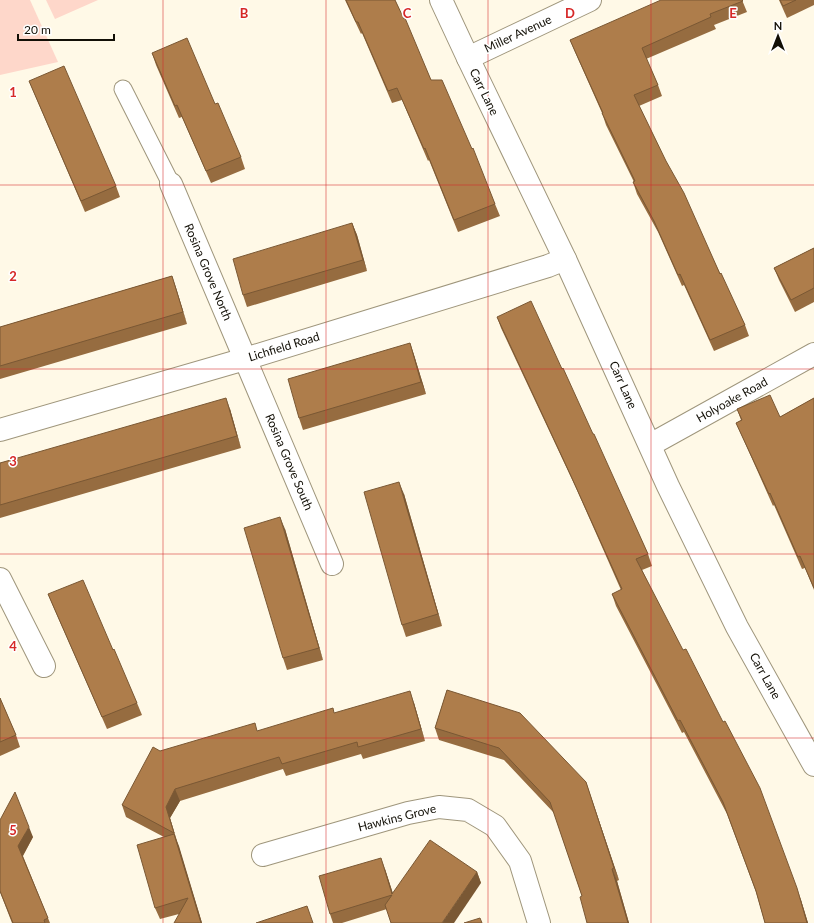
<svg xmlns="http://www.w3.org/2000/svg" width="814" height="923" font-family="Lato,sans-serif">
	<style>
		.green { fill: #fed7ca }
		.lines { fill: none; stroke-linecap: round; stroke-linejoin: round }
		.lane-casing { stroke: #9f967c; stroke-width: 19 }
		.street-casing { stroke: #9f967c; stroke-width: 24 }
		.secondary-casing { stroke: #9f967c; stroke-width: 24 }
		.lane { stroke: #fff; stroke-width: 17 }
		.street { stroke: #fff; stroke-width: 22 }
		.secondary { stroke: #fff; stroke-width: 22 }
		.wall { fill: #966c40 }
		.shaded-wall { fill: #7a5834 }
		.building { fill: #ae7d4b; stroke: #7a5834 }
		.grid { fill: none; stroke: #d62828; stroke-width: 1; stroke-opacity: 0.55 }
		.labels { text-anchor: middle; stroke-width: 3; stroke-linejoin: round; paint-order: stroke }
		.street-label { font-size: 12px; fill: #120f06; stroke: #fff }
		.grid-label { font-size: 13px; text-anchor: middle; font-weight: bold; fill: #d62828; stroke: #fff; stroke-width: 3; stroke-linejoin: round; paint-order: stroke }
	</style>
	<rect width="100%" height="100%" fill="#fff9e7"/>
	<g class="green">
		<path d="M 0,0 L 30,0 L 58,62 L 0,75 Z"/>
		<path d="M 46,0 L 98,0 L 55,19 Z"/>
	</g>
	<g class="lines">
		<defs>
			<path id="lane" d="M 123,89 L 171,184"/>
			<g id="street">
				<path d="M 468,58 L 590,0"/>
				<path d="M 171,184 L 332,564"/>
				<path d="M 0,430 L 245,359 L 548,266 L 565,259"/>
				<path d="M 650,445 L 814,354"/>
				<path d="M 0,579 L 44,666"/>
				<path d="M 263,855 L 408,813 L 439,807 L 468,810 L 495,826 L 520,861 L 539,923"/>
			</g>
			<path id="secondary" d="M 441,0 L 468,58 L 565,259 L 668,486 L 737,627 L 814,765"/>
		</defs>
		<use href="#lane" class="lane-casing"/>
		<use href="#street" class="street-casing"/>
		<use href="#secondary" class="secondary-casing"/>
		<use href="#lane" class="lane"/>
		<use href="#street" class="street"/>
		<use href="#secondary" class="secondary"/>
	</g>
	<g class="wall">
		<path d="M 345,0 L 395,0 L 431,80 L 495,204 L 500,216 L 458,232 L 429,160 L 428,161 L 402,100 L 392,103 L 362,33 L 361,34 Z"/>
		<path d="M 742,0 L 747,12 L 714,25 L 716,29 L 646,59 L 658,85 L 662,96 L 639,106 L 745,325 L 749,336 L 714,351 L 684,285 L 682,286 L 658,232 L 637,194 L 633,182 L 634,182 L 606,125 L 602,113 L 575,52 L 570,40 Z"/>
		<path d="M 779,0 L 814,0 L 814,5 L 787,18 Z"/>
		<path d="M 152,53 L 215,104 L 241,157 L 245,169 L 211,183 L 182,117 L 179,118 L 156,65 Z"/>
		<path d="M 29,81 L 116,186 L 120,197 L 85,212 L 34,93 Z"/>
		<path d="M 352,223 L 357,235 L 367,271 L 247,307 L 243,295 Z"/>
		<path d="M 814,248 L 814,302 L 795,312 L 779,280 L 774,268 Z"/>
		<path d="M 172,276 L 176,288 L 187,324 L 0,379 L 0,327 Z"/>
		<path d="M 497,317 L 562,369 L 648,554 L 652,566 L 642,570 L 801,900 L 808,923 L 765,923 L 756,892 L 727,814 L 684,732 L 682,733 L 616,606 L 612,594 L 621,590 L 576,488 L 501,328 Z"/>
		<path d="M 410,343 L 414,355 L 426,394 L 303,430 L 299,418 Z"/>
		<path d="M 814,398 L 814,590 L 805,568 L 802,569 L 774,505 L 773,506 L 741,434 L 736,423 L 741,420 L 737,409 L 780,417 Z"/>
		<path d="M 230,409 L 241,448 L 0,518 L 0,463 Z"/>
		<path d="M 404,494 L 442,626 L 406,637 L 402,625 Z"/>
		<path d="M 285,529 L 323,660 L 287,670 L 283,658 Z"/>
		<path d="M 48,594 L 113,650 L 137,703 L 142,715 L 107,729 L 53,606 Z"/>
		<path d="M 447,690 L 586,782 L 619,880 L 617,881 L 629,923 L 587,923 L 582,896 L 554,813 L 504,760 L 439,740 L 435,728 Z"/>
		<path d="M 0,698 L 16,735 L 20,747 L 0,756 Z"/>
		<path d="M 414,703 L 425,741 L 363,759 L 361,754 L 286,776 L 283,769 L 180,801 L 170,818 L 202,923 L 179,914 L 160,919 L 155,908 L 164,837 L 126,817 L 122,805 L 160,751 L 258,731 L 335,713 Z"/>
		<path d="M 0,820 L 33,837 L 23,856 L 50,923 L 12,923 L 0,892 Z"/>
		<path d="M 385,869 L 393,894 L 477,872 L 481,883 L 387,909 L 342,923 L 333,923 L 330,914 Z"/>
	</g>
	<g class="shaded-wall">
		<path d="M 352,223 L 357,235 L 367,271 L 363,260 Z"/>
		<path d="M 172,276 L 176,288 L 187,324 L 183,312 Z"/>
		<path d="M 410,343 L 414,355 L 426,394 L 421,382 Z"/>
		<path d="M 226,398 L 230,409 L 241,448 L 237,436 Z"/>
		<path d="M 399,482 L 404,494 L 442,626 L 438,614 Z"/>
		<path d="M 280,517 L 285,529 L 323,660 L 319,648 Z"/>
		<path d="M 410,691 L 414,703 L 425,741 L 421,729 Z"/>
		<path d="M 586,782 L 590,794 L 619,880 L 614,868 Z"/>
		<path d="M 175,789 L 180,801 L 170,818 L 178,845 L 166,807 Z"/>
		<path d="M 29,827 L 33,837 L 22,857 L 18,846 Z"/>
		<path d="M 174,834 L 179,846 L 202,923 L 201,923 Z"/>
		<path d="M 381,858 L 385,869 L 397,906 L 392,894 Z"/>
		<path d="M 612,869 L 617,881 L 629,923 L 628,923 Z"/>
		<path d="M 477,872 L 481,883 L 454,923 L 442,923 Z"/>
		<path d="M 797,888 L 801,900 L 808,923 L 807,923 Z"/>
	</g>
	<g class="building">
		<path d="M 346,0 L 395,0 L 404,19 L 405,18 L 431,80 L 442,80 L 472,149 L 473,148 L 495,204 L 454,220 L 425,148 L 424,149 L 397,88 L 388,91 L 358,22 L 356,22 Z"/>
		<path d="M 661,0 L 742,0 L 743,1 L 710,14 L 711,17 L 642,48 L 658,85 L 634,95 L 666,161 L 684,193 L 720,274 L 721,273 L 745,325 L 710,340 L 680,274 L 678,275 L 654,221 L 633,182 L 635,181 L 602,113 L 603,113 L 570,40 Z"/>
		<path d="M 780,0 L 796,0 L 783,6 Z"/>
		<path d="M 187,38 L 215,104 L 218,103 L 241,157 L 206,171 L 177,105 L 175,106 L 152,53 Z"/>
		<path d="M 64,66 L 116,186 L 81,201 L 29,81 Z"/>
		<path d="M 352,223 L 363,260 L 243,295 L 233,259 Z"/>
		<path d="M 814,248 L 814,288 L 791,300 L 774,268 Z"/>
		<path d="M 172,276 L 183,312 L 0,366 L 0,327 Z"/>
		<path d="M 531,301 L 562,369 L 563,368 L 593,434 L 594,434 L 648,554 L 636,559 L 683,650 L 686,649 L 723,722 L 725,721 L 760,788 L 797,888 L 807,923 L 765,923 L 756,891 L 723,802 L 680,720 L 678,721 L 612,594 L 622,589 L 571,476 L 497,317 Z"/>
		<path d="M 410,343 L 421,382 L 299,418 L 288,379 Z"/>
		<path d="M 770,395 L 780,417 L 814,398 L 814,588 L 800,556 L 798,557 L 770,493 L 769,494 L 736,423 L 742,420 L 737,409 Z"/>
		<path d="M 226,398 L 237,436 L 0,505 L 0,463 Z"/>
		<path d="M 399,482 L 438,614 L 402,625 L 364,492 Z"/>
		<path d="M 280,517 L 319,648 L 283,658 L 244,528 Z"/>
		<path d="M 83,580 L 113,650 L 114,649 L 137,703 L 102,717 L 48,594 Z"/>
		<path d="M 447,690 L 520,713 L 586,782 L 614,868 L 612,869 L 628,923 L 587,923 L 580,897 L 582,896 L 550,802 L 499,748 L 435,728 Z"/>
		<path d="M 410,691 L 421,729 L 358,747 L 357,742 L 282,764 L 279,757 L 175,789 L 166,807 L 174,833 L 122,805 L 153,747 L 160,751 L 255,723 L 257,731 L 333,708 L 334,713 Z"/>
		<path d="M 0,698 L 16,735 L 0,742 Z"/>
		<path d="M 15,792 L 29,827 L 18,846 L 48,918 L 44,920 L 45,923 L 13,923 L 0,891 L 0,820 Z"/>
		<path d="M 174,834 L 201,923 L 174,923 L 188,898 L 155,908 L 137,845 Z"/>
		<path d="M 430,840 L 477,872 L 442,923 L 391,923 L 385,905 L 392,895 L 330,914 L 319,876 L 381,858 L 392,894 Z"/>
		<path d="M 307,906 L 313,923 L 256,923 Z"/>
		<path d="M 480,918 L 482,923 L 464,923 Z"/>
	</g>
	<path class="grid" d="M 163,0 L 163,923M 326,0 L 326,923M 488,0 L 488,923M 651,0 L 651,923M 0,185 L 814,185M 0,369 L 814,369M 0,554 L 814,554M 0,738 L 814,738"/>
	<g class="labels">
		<g class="street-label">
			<text transform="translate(518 34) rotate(-25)" y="4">Miller Avenue</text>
			<text transform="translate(484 92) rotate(64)" y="4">Carr Lane</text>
			<text transform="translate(208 272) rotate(67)" y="4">Rosina Grove North</text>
			<text transform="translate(284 347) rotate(-17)" y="4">Lichfield Road</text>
			<text transform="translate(623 385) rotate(66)" y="4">Carr Lane</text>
			<text transform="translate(732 400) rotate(-29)" y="4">Holyoake Road</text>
			<text transform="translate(289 462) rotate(67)" y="4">Rosina Grove South</text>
			<text transform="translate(765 676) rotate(61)" y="4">Carr Lane</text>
			<text transform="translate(397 818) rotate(-14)" y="4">Hawkins Grove</text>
		</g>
	</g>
	<g class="grid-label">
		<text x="244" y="18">B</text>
		<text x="407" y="18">C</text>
		<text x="570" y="18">D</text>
		<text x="733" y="18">E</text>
		<text x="13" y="97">1</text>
		<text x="13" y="281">2</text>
		<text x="13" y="466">3</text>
		<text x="13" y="651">4</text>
		<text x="13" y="835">5</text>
	</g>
	<g transform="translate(778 36)" stroke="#ffffff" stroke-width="3" paint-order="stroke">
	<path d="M0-3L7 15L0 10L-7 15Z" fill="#120f06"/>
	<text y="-6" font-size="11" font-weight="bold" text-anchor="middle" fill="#120f06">N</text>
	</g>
	<path d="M18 34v6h96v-6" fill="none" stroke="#120f06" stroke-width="2"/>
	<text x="24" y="34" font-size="12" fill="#120f06" stroke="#ffffff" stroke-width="3" paint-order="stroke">20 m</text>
</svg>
